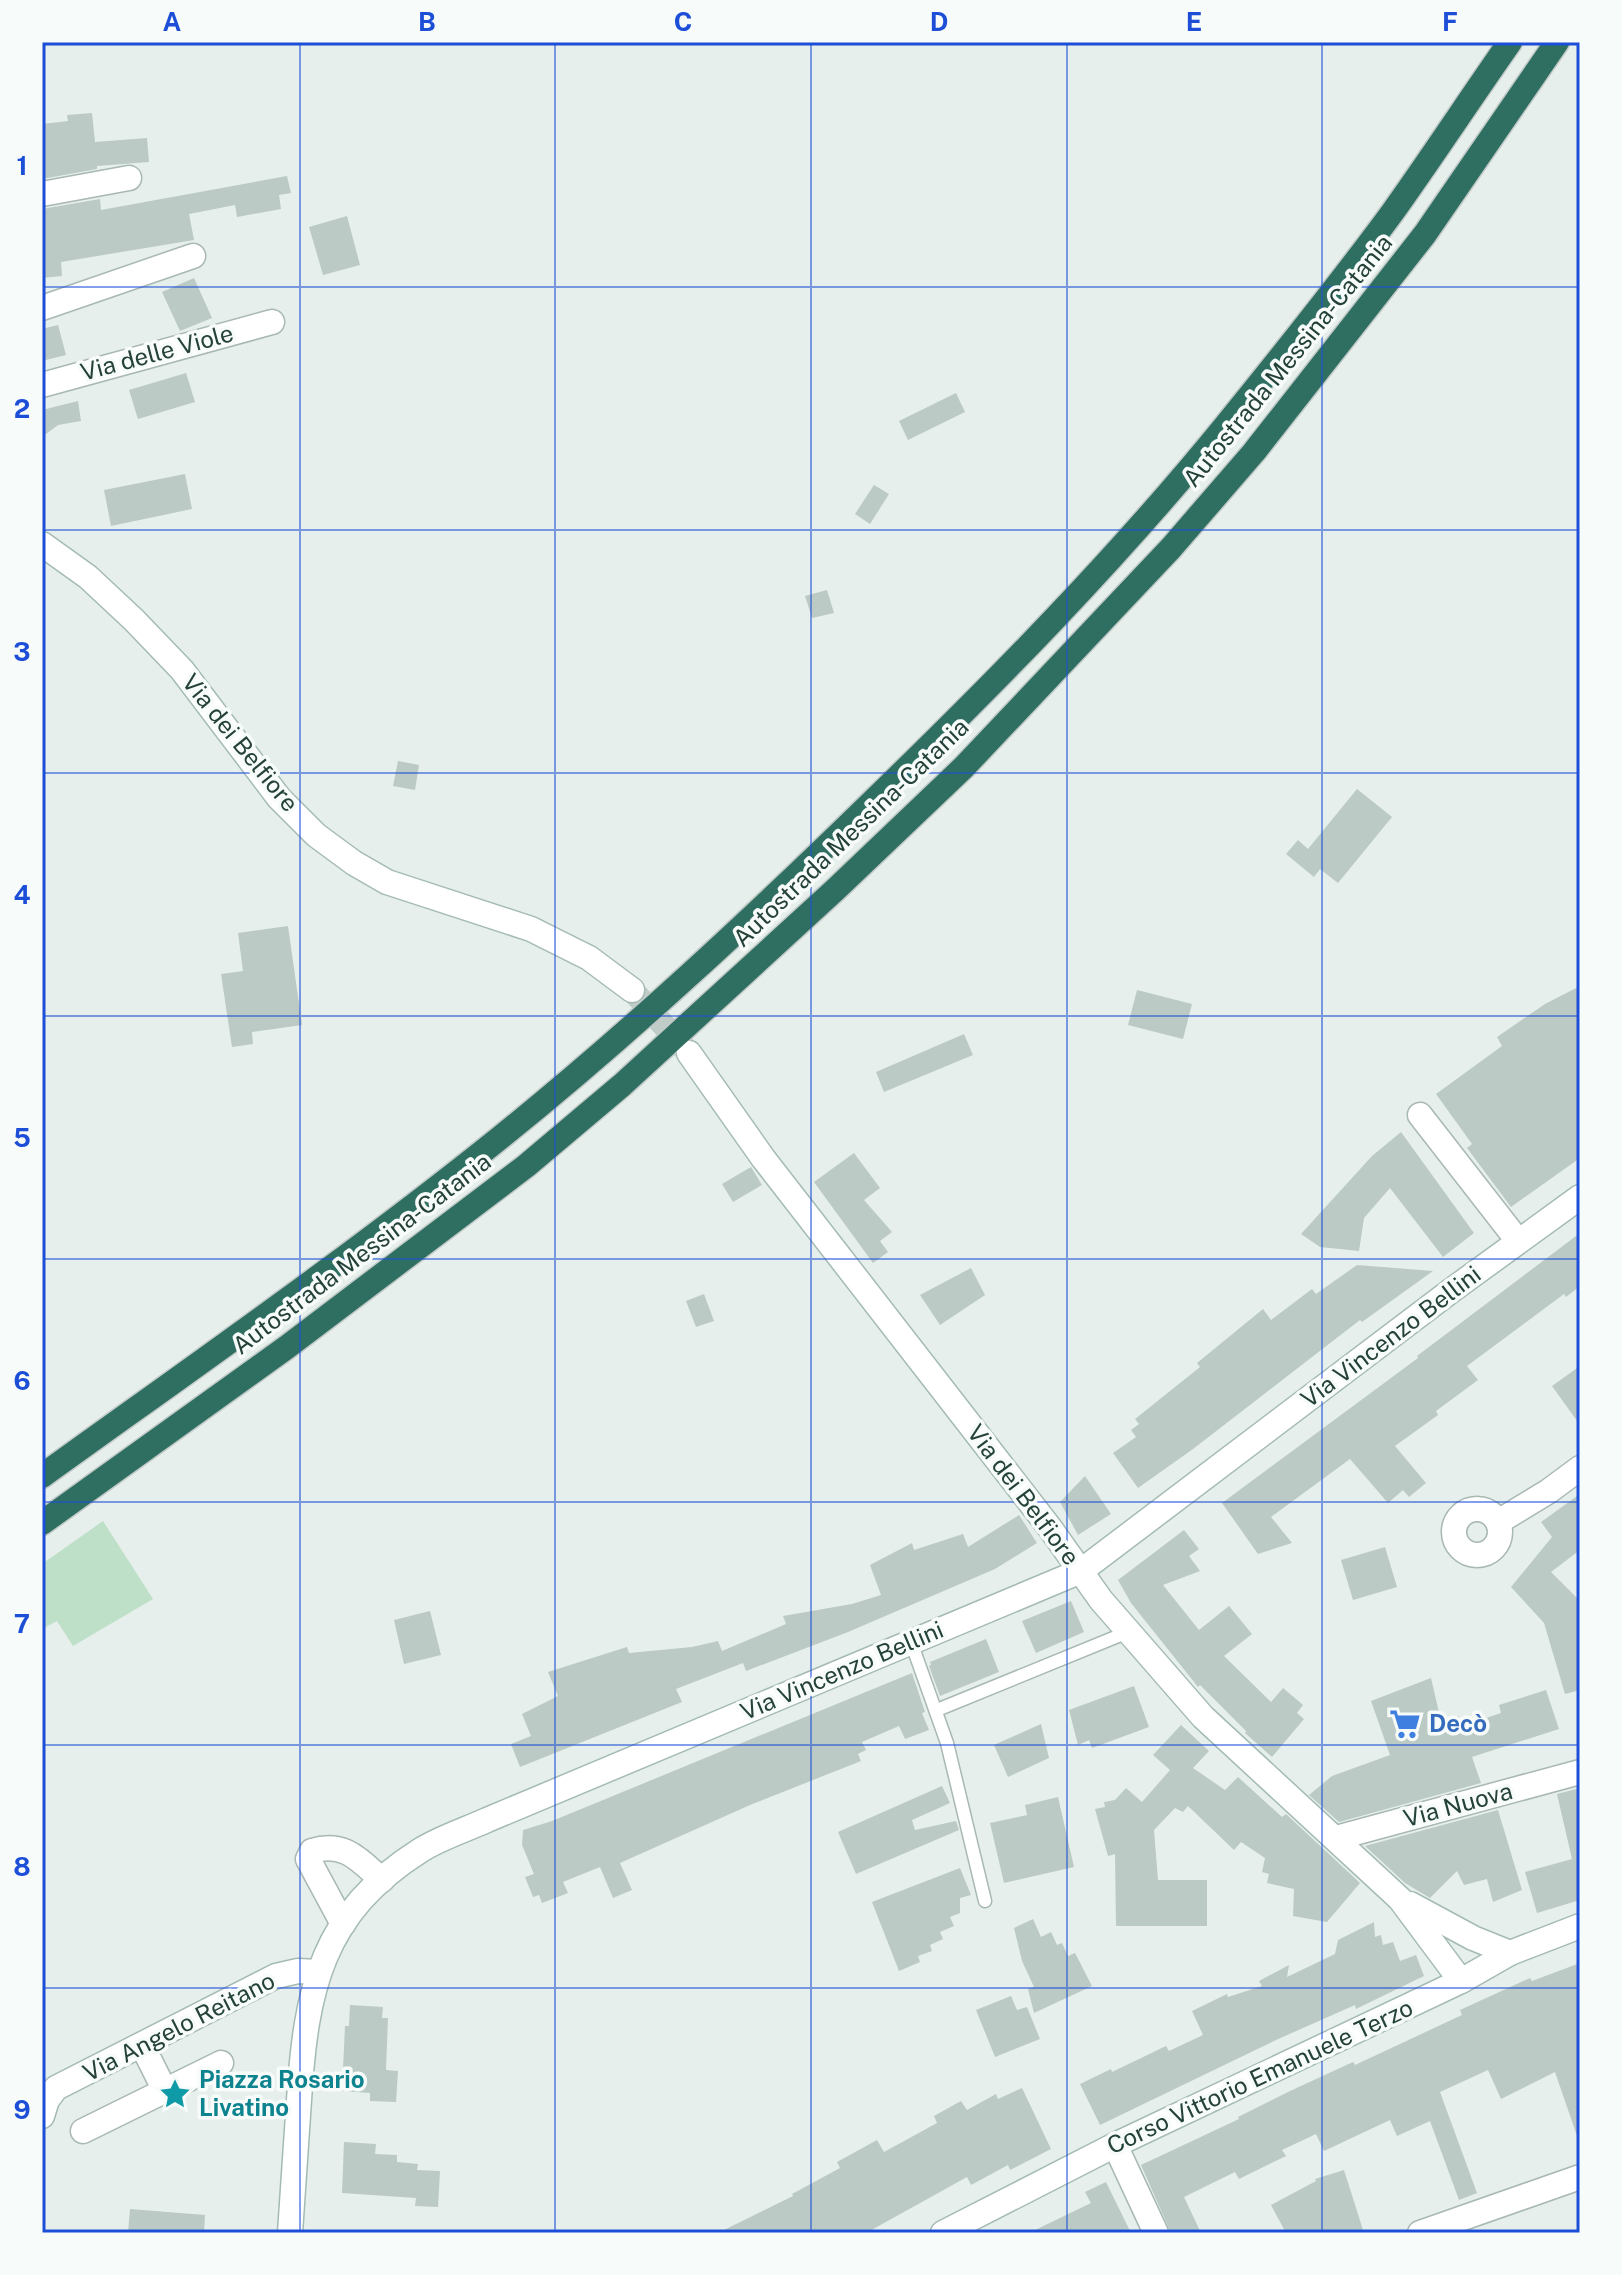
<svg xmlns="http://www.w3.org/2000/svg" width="1622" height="2275" font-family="'Public Sans',sans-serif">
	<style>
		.green { fill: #bfe0c8 }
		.building { fill: #bbcac4 }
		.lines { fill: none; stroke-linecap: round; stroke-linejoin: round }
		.secondary-tunnel { stroke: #bfccc8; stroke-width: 24; stroke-dasharray: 24 12; stroke-linecap: butt }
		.lane-casing { stroke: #a8b8b2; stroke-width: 15 }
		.street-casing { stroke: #a8b8b2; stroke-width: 27 }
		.secondary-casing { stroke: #a4bbb3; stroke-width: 27 }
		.highway-casing { stroke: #c2cac8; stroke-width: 27 }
		.lane { stroke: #fff; stroke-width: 12 }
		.street { stroke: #fff; stroke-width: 24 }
		.secondary { stroke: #fff; stroke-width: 24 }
		.highway { stroke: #2f6f62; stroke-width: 24 }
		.grid { fill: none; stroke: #1d4ed8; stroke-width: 2; stroke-opacity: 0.55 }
		.labels { text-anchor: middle; stroke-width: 7; stroke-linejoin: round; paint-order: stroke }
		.street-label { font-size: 24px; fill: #24423a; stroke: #f7fbf9 }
		.shop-label { font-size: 24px; font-weight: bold; fill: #366cbe; stroke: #f7fbf9; text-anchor: start }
		.culture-label { font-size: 24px; font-weight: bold; fill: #0d838f; stroke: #f7fbf9; text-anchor: start }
		.neatline { fill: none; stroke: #1d4ed8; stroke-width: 3 }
		.grid-label { font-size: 26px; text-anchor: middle; font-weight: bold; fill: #1d4ed8 }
	</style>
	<rect width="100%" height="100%" fill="#e6efeb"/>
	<path class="green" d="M 103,1521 L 153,1599 L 73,1646 L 57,1621 L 42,1629 L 42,1564 Z"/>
	<g class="building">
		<path d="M 92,113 L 95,142 L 147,138 L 149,162 L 97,166 L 97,169 L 42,179 L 42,124 L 68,121 L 67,115 Z"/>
		<path d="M 287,176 L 291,193 L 279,195 L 281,209 L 237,217 L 235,205 L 189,214 L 194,240 L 61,262 L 62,276 L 42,278 L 42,209 L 100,199 L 101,210 Z"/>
		<path d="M 347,216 L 360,265 L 323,275 L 309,227 Z"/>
		<path d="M 194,278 L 212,318 L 180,331 L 162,292 Z"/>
		<path d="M 58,325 L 66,355 L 42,361 L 42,329 Z"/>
		<path d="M 186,373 L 195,402 L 138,419 L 129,390 Z"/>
		<path d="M 956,393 L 965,412 L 908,440 L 899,421 Z"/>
		<path d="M 78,401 L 81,421 L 58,425 L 42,437 L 42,410 Z"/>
		<path d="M 185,474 L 192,509 L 111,526 L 104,490 Z"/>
		<path d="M 874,485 L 889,494 L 870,524 L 855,514 Z"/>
		<path d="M 827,590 L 834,613 L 812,618 L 805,596 Z"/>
		<path d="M 398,761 L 419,765 L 415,790 L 393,786 Z"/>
		<path d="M 1357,789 L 1392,817 L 1338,883 L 1320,869 L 1314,877 L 1286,854 L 1298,840 L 1308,849 Z"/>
		<path d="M 288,926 L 302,1025 L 252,1032 L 253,1044 L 232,1047 L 221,974 L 243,971 L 238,933 Z"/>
		<path d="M 1580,986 L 1580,1158 L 1511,1207 L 1467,1148 L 1472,1144 L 1436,1094 L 1502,1046 L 1497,1037 L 1545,1004 Z"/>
		<path d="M 1137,990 L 1192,1004 L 1183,1039 L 1128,1025 Z"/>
		<path d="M 964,1034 L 973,1055 L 884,1092 L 876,1072 Z"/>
		<path d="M 1401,1132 L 1474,1233 L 1443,1257 L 1390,1188 L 1364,1218 L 1359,1251 L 1320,1247 L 1301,1234 L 1372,1156 Z"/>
		<path d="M 854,1153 L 880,1188 L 864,1200 L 892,1232 L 880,1241 L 888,1252 L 873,1263 L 814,1182 Z"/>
		<path d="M 751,1167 L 762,1185 L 733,1202 L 722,1184 Z"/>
		<path d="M 1580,1233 L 1580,1286 L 1566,1297 L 1564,1294 L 1467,1366 L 1478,1380 L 1436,1411 L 1438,1415 L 1395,1446 L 1426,1483 L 1409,1497 L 1403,1490 L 1388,1503 L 1350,1459 L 1271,1517 L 1292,1543 L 1258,1554 L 1222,1503 L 1418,1358 L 1417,1356 Z"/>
		<path d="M 1357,1265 L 1433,1271 L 1362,1322 L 1360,1320 L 1193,1449 L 1138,1488 L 1113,1453 L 1136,1437 L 1131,1430 L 1139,1424 L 1135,1419 L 1200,1367 L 1197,1363 L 1263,1309 L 1271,1320 L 1312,1289 L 1316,1294 Z"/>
		<path d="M 971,1268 L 985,1295 L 940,1325 L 920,1295 Z"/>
		<path d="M 704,1294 L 714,1321 L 696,1327 L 686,1301 Z"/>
		<path d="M 1580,1366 L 1580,1425 L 1552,1386 Z"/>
		<path d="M 1085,1476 L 1111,1514 L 1078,1535 L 1060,1502 Z"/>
		<path d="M 1580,1494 L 1580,1550 L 1551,1572 L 1580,1601 L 1580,1690 L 1565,1694 L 1544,1623 L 1511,1587 L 1552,1537 L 1541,1522 Z"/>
		<path d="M 1019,1515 L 1037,1543 L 995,1569 L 848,1632 L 746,1671 L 743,1663 L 676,1689 L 682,1702 L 520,1767 L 511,1744 L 531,1736 L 522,1714 L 558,1696 L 548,1672 L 627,1647 L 629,1653 L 692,1647 L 718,1641 L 722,1651 L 786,1624 L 783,1616 L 852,1604 L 881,1595 L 870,1565 L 912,1543 L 914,1550 L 963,1534 L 968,1547 Z"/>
		<path d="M 1184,1530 L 1199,1549 L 1189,1556 L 1200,1571 L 1163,1585 L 1199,1630 L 1229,1606 L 1252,1634 L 1224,1656 L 1271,1702 L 1283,1688 L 1303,1705 L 1297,1713 L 1304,1719 L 1272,1757 L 1245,1733 L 1246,1731 L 1200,1685 L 1198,1687 L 1131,1603 L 1118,1580 Z"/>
		<path d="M 1385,1547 L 1397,1587 L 1353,1600 L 1341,1560 Z"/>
		<path d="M 1071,1601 L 1084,1632 L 1036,1653 L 1022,1621 Z"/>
		<path d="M 430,1611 L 441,1655 L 404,1664 L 394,1620 Z"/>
		<path d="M 986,1639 L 999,1672 L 940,1696 L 929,1666 L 931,1665 L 930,1662 Z"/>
		<path d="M 912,1673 L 925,1712 L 922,1713 L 929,1730 L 905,1739 L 899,1726 L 862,1742 L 866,1750 L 858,1754 L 861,1761 L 750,1805 L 620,1863 L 632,1890 L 613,1898 L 600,1867 L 563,1882 L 568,1893 L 542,1903 L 539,1895 L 533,1897 L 525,1877 L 534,1874 L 522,1845 L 523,1830 L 552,1821 Z"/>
		<path d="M 1431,1678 L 1441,1721 L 1459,1716 L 1462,1726 L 1501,1713 L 1499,1705 L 1546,1690 L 1559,1729 L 1472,1757 L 1481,1783 L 1339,1822 L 1309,1795 L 1332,1776 L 1390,1755 L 1371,1701 Z"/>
		<path d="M 1134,1686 L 1149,1727 L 1092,1748 L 1089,1740 L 1078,1745 L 1069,1710 Z"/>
		<path d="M 1041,1724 L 1049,1758 L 1008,1777 L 994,1745 Z"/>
		<path d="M 1181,1725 L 1209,1751 L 1193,1768 L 1225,1790 L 1238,1777 L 1282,1817 L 1286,1814 L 1360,1883 L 1327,1922 L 1293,1916 L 1294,1889 L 1267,1883 L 1269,1874 L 1262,1872 L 1265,1858 L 1241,1842 L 1234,1850 L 1188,1806 L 1183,1812 L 1175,1808 L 1154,1830 L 1158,1880 L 1207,1880 L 1207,1926 L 1116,1926 L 1115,1854 L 1108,1856 L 1095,1809 L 1105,1807 L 1104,1802 L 1115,1800 L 1126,1788 L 1142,1802 L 1170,1770 L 1153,1755 Z"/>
		<path d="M 942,1786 L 950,1803 L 912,1820 L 915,1830 L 956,1821 L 959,1830 L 856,1874 L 838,1832 Z"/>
		<path d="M 1580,1788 L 1580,1900 L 1537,1913 L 1525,1872 L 1572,1859 L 1557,1794 Z"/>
		<path d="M 1058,1797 L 1074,1867 L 1004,1883 L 990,1823 L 1027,1815 L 1025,1805 Z"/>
		<path d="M 1498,1810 L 1522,1890 L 1493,1902 L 1487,1879 L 1464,1885 L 1457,1871 L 1430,1898 L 1405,1883 L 1365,1846 Z"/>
		<path d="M 960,1868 L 971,1895 L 960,1898 L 960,1913 L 950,1917 L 954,1926 L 940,1932 L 943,1939 L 930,1945 L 932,1951 L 918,1956 L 920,1962 L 899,1971 L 872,1902 Z"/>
		<path d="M 1033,1919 L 1041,1937 L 1051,1932 L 1057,1945 L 1062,1943 L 1068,1956 L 1075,1953 L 1092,1986 L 1034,2013 L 1028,1989 L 1034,1987 L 1022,1961 L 1014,1928 Z"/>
		<path d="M 1374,1922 L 1375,1937 L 1381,1935 L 1383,1945 L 1393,1942 L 1400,1961 L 1416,1955 L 1424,1976 L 1356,2009 L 1355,2005 L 1276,2040 L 1100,2125 L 1080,2084 L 1111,2069 L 1112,2072 L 1166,2046 L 1169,2051 L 1203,2035 L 1192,2011 L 1227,1994 L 1228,1997 L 1262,1986 L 1259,1981 L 1289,1965 L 1287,1977 L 1335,1954 L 1338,1940 Z"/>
		<path d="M 1580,1963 L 1580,2136 L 1577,2136 L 1555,2072 L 1501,2099 L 1488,2070 L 1440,2092 L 1477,2193 L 1459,2200 L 1430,2121 L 1397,2136 L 1390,2120 L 1324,2151 L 1316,2134 L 1282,2150 L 1286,2156 L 1239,2179 L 1235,2172 L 1184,2197 L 1201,2233 L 1171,2233 L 1141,2165 L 1239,2119 L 1238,2117 L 1290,2091 L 1353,2062 L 1355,2065 L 1462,2015 L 1460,2010 L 1530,1978 L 1532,1981 Z"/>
		<path d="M 1011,1996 L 1017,2010 L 1027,2007 L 1040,2039 L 995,2057 L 976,2010 Z"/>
		<path d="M 350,2005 L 383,2007 L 382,2018 L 388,2018 L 386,2070 L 398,2071 L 396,2102 L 370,2101 L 370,2093 L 342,2091 L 345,2026 L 349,2026 Z"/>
		<path d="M 1022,2088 L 1051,2149 L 1010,2170 L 1008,2165 L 971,2185 L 967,2177 L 866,2233 L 718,2233 L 793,2196 L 792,2194 L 840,2168 L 837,2162 L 877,2140 L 884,2152 L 937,2123 L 934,2116 L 961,2101 L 967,2110 L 996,2094 L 998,2099 Z"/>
		<path d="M 344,2142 L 376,2144 L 375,2154 L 397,2155 L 397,2162 L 418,2164 L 417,2170 L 440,2171 L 438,2207 L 415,2206 L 416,2198 L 342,2193 Z"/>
		<path d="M 1344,2170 L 1363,2230 L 1353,2233 L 1286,2233 L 1271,2205 L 1316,2181 L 1315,2179 Z"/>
		<path d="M 1106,2182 L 1131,2233 L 1029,2233 L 1091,2203 L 1085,2192 Z"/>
		<path d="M 130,2209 L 205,2215 L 204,2233 L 128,2233 Z"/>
	</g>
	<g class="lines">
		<path class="secondary-tunnel" d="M 632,990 L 687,1051"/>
		<defs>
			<g id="lane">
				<path d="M 911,1642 L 947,1743 L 985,1901"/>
				<path d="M 937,1710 L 1128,1632"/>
			</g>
			<g id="street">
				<path d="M 42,194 L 129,178"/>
				<path d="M 42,308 L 193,256"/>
				<path d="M 42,385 L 272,322"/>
				<path d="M 1420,1115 L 1518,1241"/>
				<circle cx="1477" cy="1532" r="23"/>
				<path d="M 1498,1522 L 1549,1491 L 1580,1468"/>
				<path d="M 1336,1838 L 1580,1772"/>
				<path d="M 343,1924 L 308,1859 L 312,1851 C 345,1841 359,1860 382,1880"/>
				<path d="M 142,2045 L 165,2091"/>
				<path d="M 83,2131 L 221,2063"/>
				<path d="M 1115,2145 L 1156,2233"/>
				<path d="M 1420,2233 L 1580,2177"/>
			</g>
			<g id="secondary">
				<path d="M 42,544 L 88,577 L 134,620 L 182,670 L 279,798 L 316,835 L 354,863 L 387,882 L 531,929 L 589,958 L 632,990"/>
				<path d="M 689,1053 L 763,1158 L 1050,1528 L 1101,1600 L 1203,1717 L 1400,1899 L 1461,1981"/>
				<path d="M 1410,1904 L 1473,1938 L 1510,1953"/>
				<path d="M 42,2116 L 47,2100 L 56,2088 L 276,1976 L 298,1971 L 318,1972"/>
				<path d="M 290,2233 C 293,2189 296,2144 299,2100 C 306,1990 321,1913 421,1850 C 440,1838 465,1830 487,1820 L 1081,1571 L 1452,1290 L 1580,1197"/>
				<path d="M 943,2233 L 1115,2145 L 1461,1981 L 1510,1953 L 1580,1926"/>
			</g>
			<g id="highway">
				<path d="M 42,1476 C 196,1365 353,1256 501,1137 C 630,1033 752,919 871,803 C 995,683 1116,560 1226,425 C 1282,356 1339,285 1392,213 C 1432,157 1470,99 1510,42"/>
				<path d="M 42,1523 L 287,1347 L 526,1166 L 622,1085 L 836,889 L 964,767 L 1171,548 L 1254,452 L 1425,234 L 1557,42"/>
			</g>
		</defs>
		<use href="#lane" class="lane-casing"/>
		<use href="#street" class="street-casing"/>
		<use href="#secondary" class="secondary-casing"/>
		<use href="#highway" class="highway-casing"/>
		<use href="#lane" class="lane"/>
		<use href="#street" class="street"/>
		<use href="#secondary" class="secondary"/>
		<use href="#highway" class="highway"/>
	</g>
	<path class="grid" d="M 300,42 L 300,2233M 555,42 L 555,2233M 811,42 L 811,2233M 1067,42 L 1067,2233M 1322,42 L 1322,2233M 42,287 L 1580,287M 42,530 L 1580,530M 42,773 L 1580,773M 42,1016 L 1580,1016M 42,1259 L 1580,1259M 42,1502 L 1580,1502M 42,1745 L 1580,1745M 42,1988 L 1580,1988"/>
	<defs>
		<symbol id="supermarket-bare" viewBox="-9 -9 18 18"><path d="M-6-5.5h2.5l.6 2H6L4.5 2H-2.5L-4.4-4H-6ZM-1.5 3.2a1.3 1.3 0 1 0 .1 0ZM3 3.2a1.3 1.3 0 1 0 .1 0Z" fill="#3f7fe0" stroke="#f7fbf9" stroke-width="2.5" paint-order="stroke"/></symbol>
		<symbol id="sight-bare" viewBox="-9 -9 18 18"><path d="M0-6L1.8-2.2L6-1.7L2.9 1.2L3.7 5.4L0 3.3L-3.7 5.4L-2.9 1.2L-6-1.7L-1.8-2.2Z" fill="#0f9aa8" stroke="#f7fbf9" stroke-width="2.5" paint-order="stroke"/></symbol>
	</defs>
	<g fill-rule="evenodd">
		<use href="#supermarket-bare" x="1383" y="1702" width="44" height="44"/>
		<use href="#sight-bare" x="153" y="2072" width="44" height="44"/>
	</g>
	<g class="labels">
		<g class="street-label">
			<text transform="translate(157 353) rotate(-15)" y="8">Via delle Viole</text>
			<text transform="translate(1288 361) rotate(-51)" y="8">Autostrada Messina-Catania</text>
			<text transform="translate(240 743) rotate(51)" y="8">Via dei Belfiore</text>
			<text transform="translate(851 833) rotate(-44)" y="8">Autostrada Messina-Catania</text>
			<text transform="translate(362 1254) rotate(-37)" y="8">Autostrada Messina-Catania</text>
			<text transform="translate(1391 1337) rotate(-37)" y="8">Via Vincenzo Bellini</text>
			<text transform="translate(1023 1495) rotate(53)" y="8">Via dei Belfiore</text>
			<text transform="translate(842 1671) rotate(-23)" y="8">Via Vincenzo Bellini</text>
			<text transform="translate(1458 1805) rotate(-15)" y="8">Via Nuova</text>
			<text transform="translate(179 2027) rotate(-27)" y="8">Via Angelo Reitano</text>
			<text transform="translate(1260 2077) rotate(-25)" y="8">Corso Vittorio Emanuele Terzo</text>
		</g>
		<g class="shop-label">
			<text x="1429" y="1732">Decò</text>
		</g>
		<g class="culture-label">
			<text x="199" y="2088">Piazza Rosario<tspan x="199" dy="28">Livatino</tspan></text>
		</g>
	</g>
	<rect width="1622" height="2275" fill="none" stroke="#f7fbf9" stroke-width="88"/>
	<rect x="44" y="44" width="1534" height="2187" class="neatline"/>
	<g class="grid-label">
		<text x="172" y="31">A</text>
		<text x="427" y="31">B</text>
		<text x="683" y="31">C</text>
		<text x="939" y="31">D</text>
		<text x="1194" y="31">E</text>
		<text x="1450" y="31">F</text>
		<text x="22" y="175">1</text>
		<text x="22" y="418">2</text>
		<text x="22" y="661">3</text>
		<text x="22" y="904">4</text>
		<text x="22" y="1147">5</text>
		<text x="22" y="1390">6</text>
		<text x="22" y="1633">7</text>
		<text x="22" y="1876">8</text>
		<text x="22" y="2119">9</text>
	</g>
</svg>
